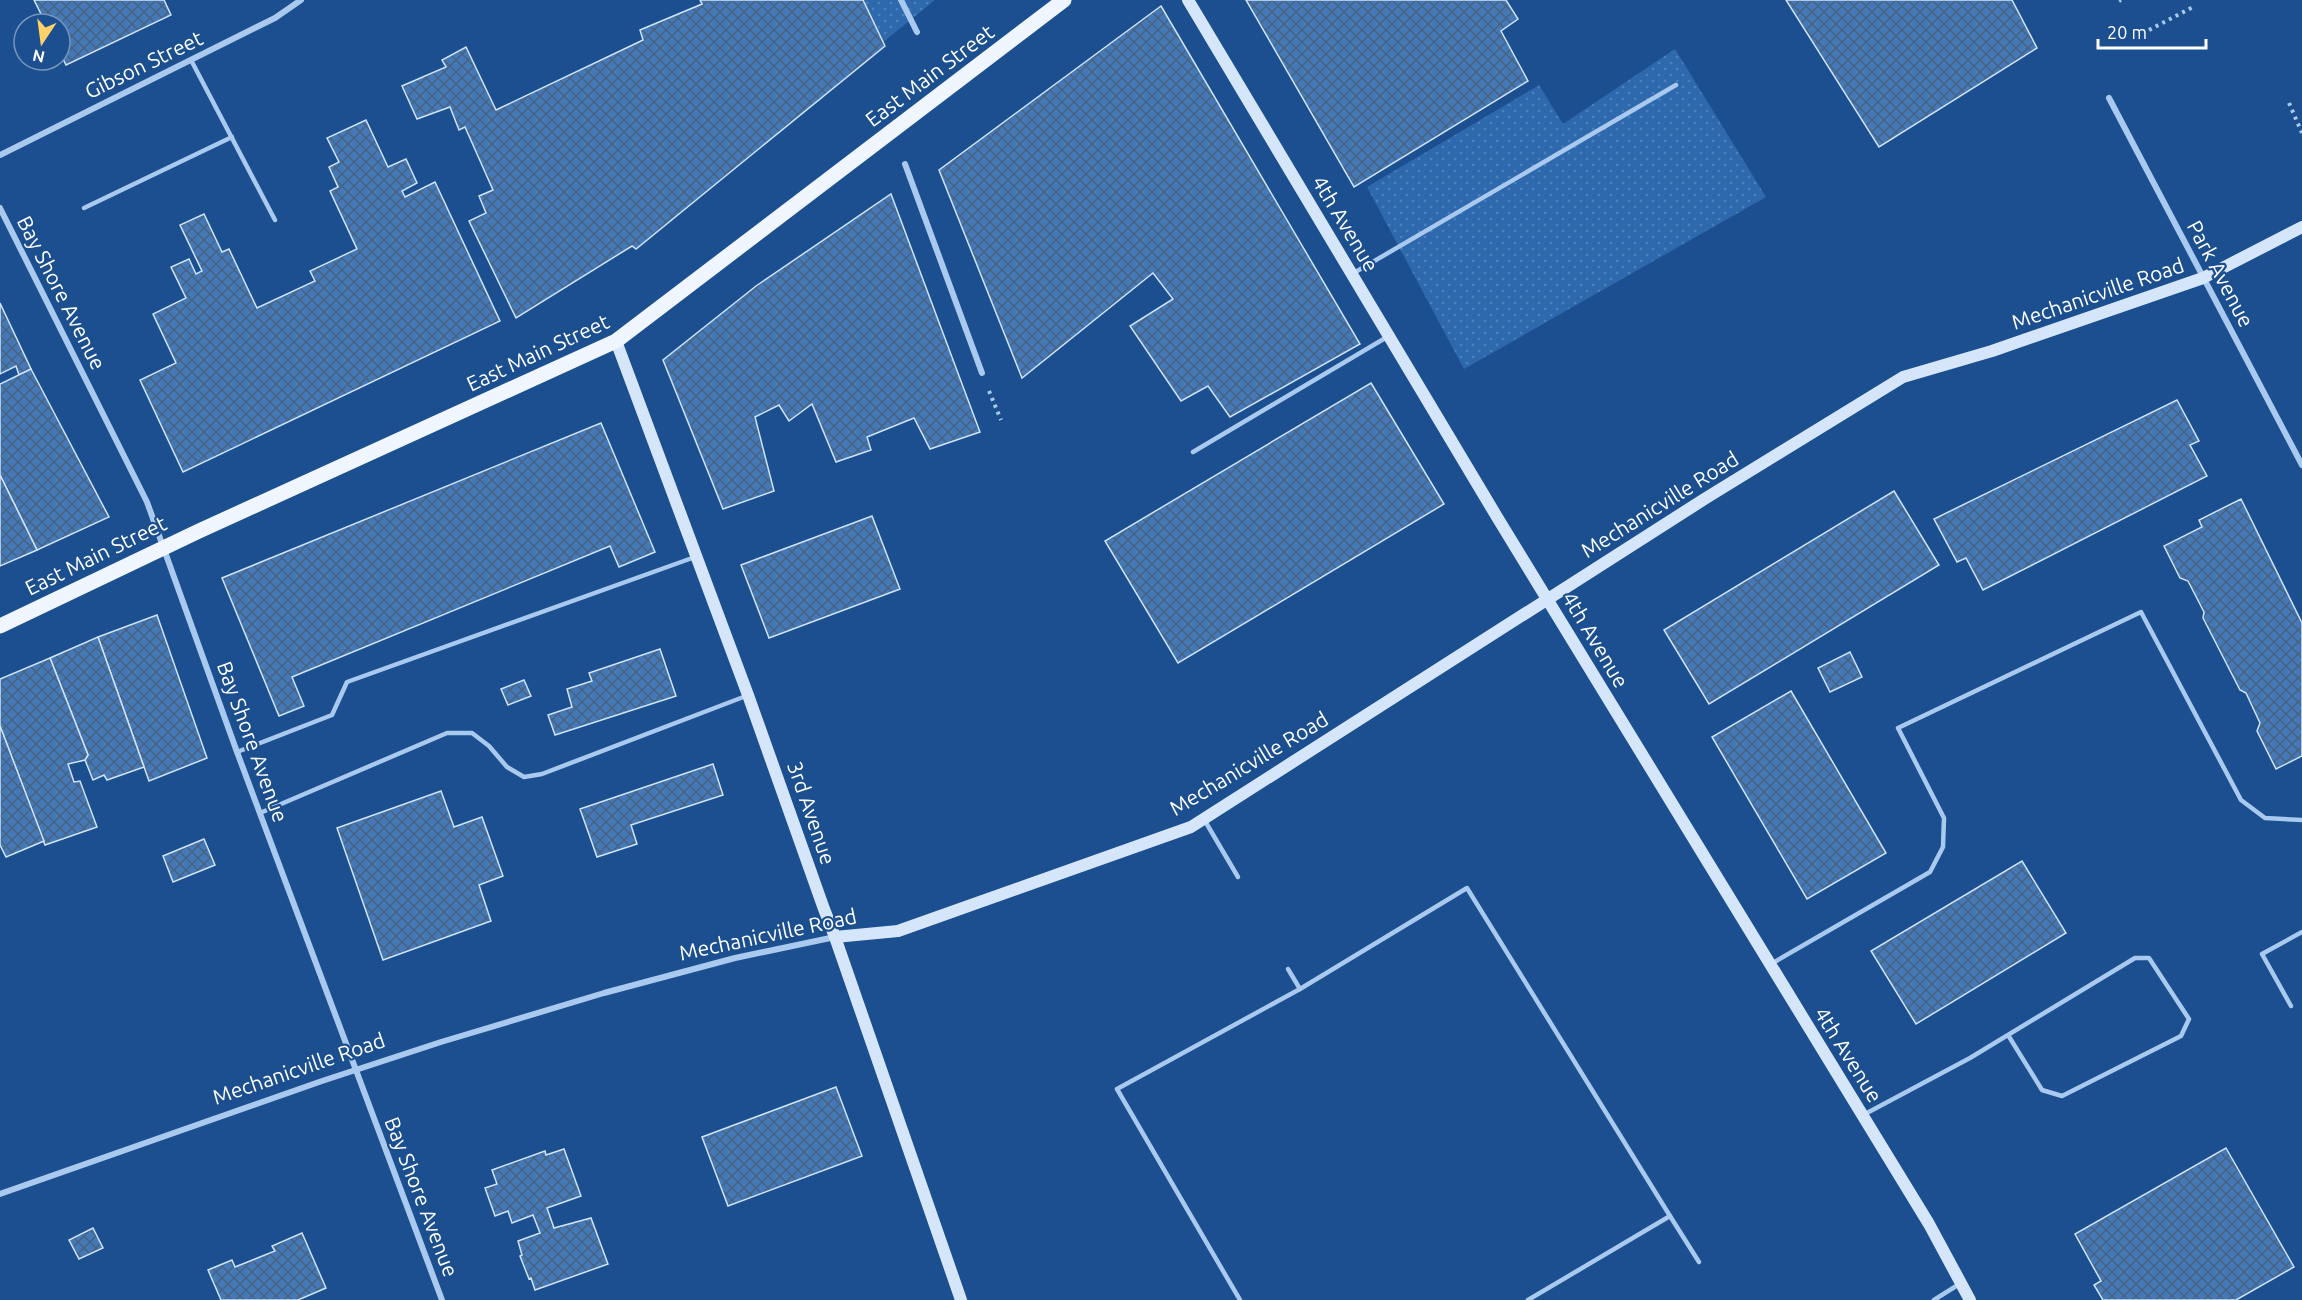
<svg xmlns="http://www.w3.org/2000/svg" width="2302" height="1300" font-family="Ubuntu,sans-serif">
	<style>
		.grass { fill: url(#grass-dots) }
		.building { fill: url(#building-cross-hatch); stroke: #cfe3fa; stroke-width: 1.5 }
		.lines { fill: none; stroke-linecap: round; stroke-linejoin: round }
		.path { stroke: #a9c9ee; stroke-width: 4; stroke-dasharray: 3 4.5; stroke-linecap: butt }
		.lane { stroke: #a9c9ee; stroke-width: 4.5 }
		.street { stroke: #a9c9ee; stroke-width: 6 }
		.secondary { stroke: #d6e6fa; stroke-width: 12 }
		.primary { stroke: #f0f6ff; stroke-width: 15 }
		.labels { text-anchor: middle; stroke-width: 4.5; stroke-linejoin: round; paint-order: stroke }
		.street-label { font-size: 21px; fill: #fff; stroke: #1b4f8f }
	</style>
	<defs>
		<pattern id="grass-dots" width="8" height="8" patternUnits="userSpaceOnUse" patternTransform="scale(1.5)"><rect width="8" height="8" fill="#2e69ad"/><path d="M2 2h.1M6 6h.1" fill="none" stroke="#4d80b9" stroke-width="1.8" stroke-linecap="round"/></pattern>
		<pattern id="building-cross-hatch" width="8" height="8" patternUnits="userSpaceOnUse" patternTransform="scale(1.5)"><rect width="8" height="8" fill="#4478b7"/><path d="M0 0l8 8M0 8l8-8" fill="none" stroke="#486282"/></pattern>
	</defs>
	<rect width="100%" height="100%" fill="#1b4f8f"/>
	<g class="grass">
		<path d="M 862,0 L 935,0 L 882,43 Z"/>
		<path d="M 1675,49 L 1766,197 L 1464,369 L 1367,187 L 1539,85 L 1563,124 Z"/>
	</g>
	<g class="building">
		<path d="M 34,0 L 164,0 L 171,15 L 66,65 L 60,53 L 60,24 L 46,24 Z"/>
		<path d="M 700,0 L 863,0 L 885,46 L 636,249 L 632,246 L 516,318 L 469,221 L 486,213 L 479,196 L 493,190 L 465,127 L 459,130 L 450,107 L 417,119 L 402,86 L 446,67 L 442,60 L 466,47 L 496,110 L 643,40 L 640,30 L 702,4 Z"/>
		<path d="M 1246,0 L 1506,0 L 1518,19 L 1501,31 L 1528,81 L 1354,187 Z"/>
		<path d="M 1786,0 L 2012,0 L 2037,48 L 1879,147 Z"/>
		<path d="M 1161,6 L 1360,344 L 1230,417 L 1208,386 L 1181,401 L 1130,326 L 1173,299 L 1153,273 L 1022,378 L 939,170 Z"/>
		<path d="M 366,120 L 388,167 L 406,159 L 417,183 L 402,191 L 405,197 L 435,182 L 500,321 L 183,472 L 140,380 L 176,363 L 153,314 L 186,298 L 171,267 L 189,259 L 196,274 L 202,271 L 180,225 L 204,214 L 222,252 L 229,249 L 257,308 L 315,281 L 310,271 L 357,249 L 330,191 L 338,187 L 329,167 L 339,162 L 327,138 Z"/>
		<path d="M 891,194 L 980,432 L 930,449 L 914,418 L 867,437 L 871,450 L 836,462 L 812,404 L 789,421 L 779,405 L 755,417 L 774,491 L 723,509 L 663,360 L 756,286 Z"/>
		<path d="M 0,303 L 31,369 L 19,375 L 16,366 L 0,374 Z"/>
		<path d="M 31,369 L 109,517 L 37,550 L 0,475 L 0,384 Z"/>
		<path d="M 1371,383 L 1444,504 L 1178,663 L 1105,541 Z"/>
		<path d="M 2177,400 L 2199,441 L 2190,445 L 2207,476 L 1983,590 L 1966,558 L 1957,562 L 1934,519 Z"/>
		<path d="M 601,423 L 655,552 L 619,567 L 610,546 L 292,677 L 304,706 L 279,716 L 222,578 Z"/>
		<path d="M 0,475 L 37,550 L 0,566 Z"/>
		<path d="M 1894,491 L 1939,565 L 1709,704 L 1664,630 Z"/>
		<path d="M 2241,499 L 2302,623 L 2302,756 L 2276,769 L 2257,731 L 2260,723 L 2246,693 L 2240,690 L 2203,618 L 2204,612 L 2188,581 L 2180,578 L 2164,546 L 2202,527 L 2199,520 Z"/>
		<path d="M 872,516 L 900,589 L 769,638 L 741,565 Z"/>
		<path d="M 157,615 L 207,758 L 149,781 L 98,637 Z"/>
		<path d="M 98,637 L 144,767 L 107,780 L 104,775 L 93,780 L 85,760 L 88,755 L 50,658 Z"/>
		<path d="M 660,649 L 676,696 L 555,735 L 548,715 L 572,707 L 567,689 L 592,681 L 589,673 Z"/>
		<path d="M 1850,652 L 1862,677 L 1830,692 L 1818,668 Z"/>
		<path d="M 50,658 L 88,755 L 85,760 L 68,764 L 74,782 L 80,781 L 97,827 L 45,845 L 0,726 L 0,679 Z"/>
		<path d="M 524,680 L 531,696 L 508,705 L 501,689 Z"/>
		<path d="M 1791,691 L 1886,853 L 1807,899 L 1712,737 Z"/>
		<path d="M 0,726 L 44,841 L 6,857 L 0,845 Z"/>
		<path d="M 713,764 L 723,795 L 631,825 L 637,844 L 597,857 L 580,809 Z"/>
		<path d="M 441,791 L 454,827 L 482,817 L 503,876 L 479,885 L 491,921 L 383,960 L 337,828 Z"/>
		<path d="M 204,839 L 215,865 L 173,882 L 163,856 Z"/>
		<path d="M 2022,861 L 2066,933 L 1916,1024 L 1871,951 Z"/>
		<path d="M 836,1087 L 862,1156 L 728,1206 L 702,1137 Z"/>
		<path d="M 2226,1148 L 2294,1267 L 2236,1300 L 2103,1300 L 2094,1285 L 2101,1281 L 2075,1234 Z"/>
		<path d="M 564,1149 L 581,1196 L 547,1208 L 554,1228 L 591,1218 L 608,1264 L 535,1290 L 531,1278 L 529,1279 L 520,1256 L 522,1255 L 518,1241 L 540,1233 L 533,1215 L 512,1223 L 508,1211 L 495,1216 L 485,1188 L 497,1184 L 492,1170 L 545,1151 L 546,1155 Z"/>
		<path d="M 93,1228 L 103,1248 L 79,1259 L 69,1240 Z"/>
		<path d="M 302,1233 L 326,1288 L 298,1300 L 221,1300 L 208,1270 L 232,1260 L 235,1267 L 275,1251 L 272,1246 Z"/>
	</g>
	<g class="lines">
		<g class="path">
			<path d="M 2119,1 L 2121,0"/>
			<path d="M 2149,30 L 2193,7"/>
			<path d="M 2289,103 L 2302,133"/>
			<path d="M 989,391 L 1001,420"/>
		</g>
		<g class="lane">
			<path d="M 191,60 L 275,220"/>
			<path d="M 84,208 L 232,137"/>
			<path d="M 1352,274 L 1676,85"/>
			<path d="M 1193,452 L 1387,337"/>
			<path d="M 237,752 L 332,715 L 347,682 L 695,557"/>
			<path d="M 260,813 L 447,733 L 472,733 L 489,746 L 507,767 L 524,777 L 542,774 L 746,696"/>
			<path d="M 1205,821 L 1238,877"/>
			<path d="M 1771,964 L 1930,872 L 1943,847 L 1944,818 L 1898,728 L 2141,612 L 2241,800 L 2265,818 L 2302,820"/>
			<path d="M 1288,969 L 1300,989"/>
			<path d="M 2291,1006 L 2262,954 L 2302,932"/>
			<path d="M 1865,1114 L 1970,1058 L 2135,958 L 2149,958 L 2189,1019 L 2181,1036 L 2062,1096 L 2042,1090 L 2008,1035"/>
			<path d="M 1670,1216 L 1699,1262"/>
			<path d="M 1240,1300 L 1117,1089 L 1300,989 L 1467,888 L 1670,1216 L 1528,1300"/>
			<path d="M 1934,1300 L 1961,1283"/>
		</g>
		<g class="street">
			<path d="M 901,0 L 917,32"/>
			<path d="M 2109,98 L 2302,465"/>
			<path d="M 0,155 L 275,18 L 301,0"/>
			<path d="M 905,164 L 982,373"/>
			<path d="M 0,208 L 147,502 L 237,752 L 442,1300"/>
			<path d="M 0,1194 L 322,1081 L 441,1042 L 604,993 L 735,958 L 835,937"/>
		</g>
		<g class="secondary">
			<path d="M 1188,0 L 1497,517 L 1929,1224 L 1970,1300"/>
			<path d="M 616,341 L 748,695 L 824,909 L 835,937 L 961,1300"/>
			<path d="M 835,937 L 898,931 L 1191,827 L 1706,498 L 1903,377 L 1992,351 L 2203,278 L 2302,227"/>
		</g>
		<path class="primary" d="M 0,626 L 199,531 L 616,341 L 1064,0"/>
	</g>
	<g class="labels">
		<g class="street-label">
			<text transform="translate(144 65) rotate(-26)" y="7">Gibson Street</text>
			<text transform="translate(930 76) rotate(-37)" y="7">East Main Street</text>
			<text transform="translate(1345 224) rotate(59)" y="7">4th Avenue</text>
			<text transform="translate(2220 274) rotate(62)" y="7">Park Avenue</text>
			<text transform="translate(61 293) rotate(63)" y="7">Bay Shore Avenue</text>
			<text transform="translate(2098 294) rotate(-19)" y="7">Mechanicville Road</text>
			<text transform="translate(538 353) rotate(-25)" y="7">East Main Street</text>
			<text transform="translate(1660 505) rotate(-32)" y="7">Mechanicville Road</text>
			<text transform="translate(96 556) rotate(-26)" y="7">East Main Street</text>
			<text transform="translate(1595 640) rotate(59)" y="7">4th Avenue</text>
			<text transform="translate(252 742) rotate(70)" y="7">Bay Shore Avenue</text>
			<text transform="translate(1249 764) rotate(-31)" y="7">Mechanicville Road</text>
			<text transform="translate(811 813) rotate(71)" y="7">3rd Avenue</text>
			<text transform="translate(768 935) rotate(-12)" y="7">Mechanicville Road</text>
			<text transform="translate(1848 1055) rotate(58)" y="7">4th Avenue</text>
			<text transform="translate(299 1069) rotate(-19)" y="7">Mechanicville Road</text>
			<text transform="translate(421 1197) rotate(69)" y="7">Bay Shore Avenue</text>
		</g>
	</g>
	<g transform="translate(42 42) rotate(193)"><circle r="28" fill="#1b4f8f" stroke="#7695bc" stroke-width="1.5"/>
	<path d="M0-4.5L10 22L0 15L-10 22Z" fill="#ffd166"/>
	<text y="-9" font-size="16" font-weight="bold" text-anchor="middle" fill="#ffffff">N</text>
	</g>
	<path d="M2098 39v9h108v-9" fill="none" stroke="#ffffff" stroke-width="3"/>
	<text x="2107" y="39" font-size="18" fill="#ffffff" stroke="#1b4f8f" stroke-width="4.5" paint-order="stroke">20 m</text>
</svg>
